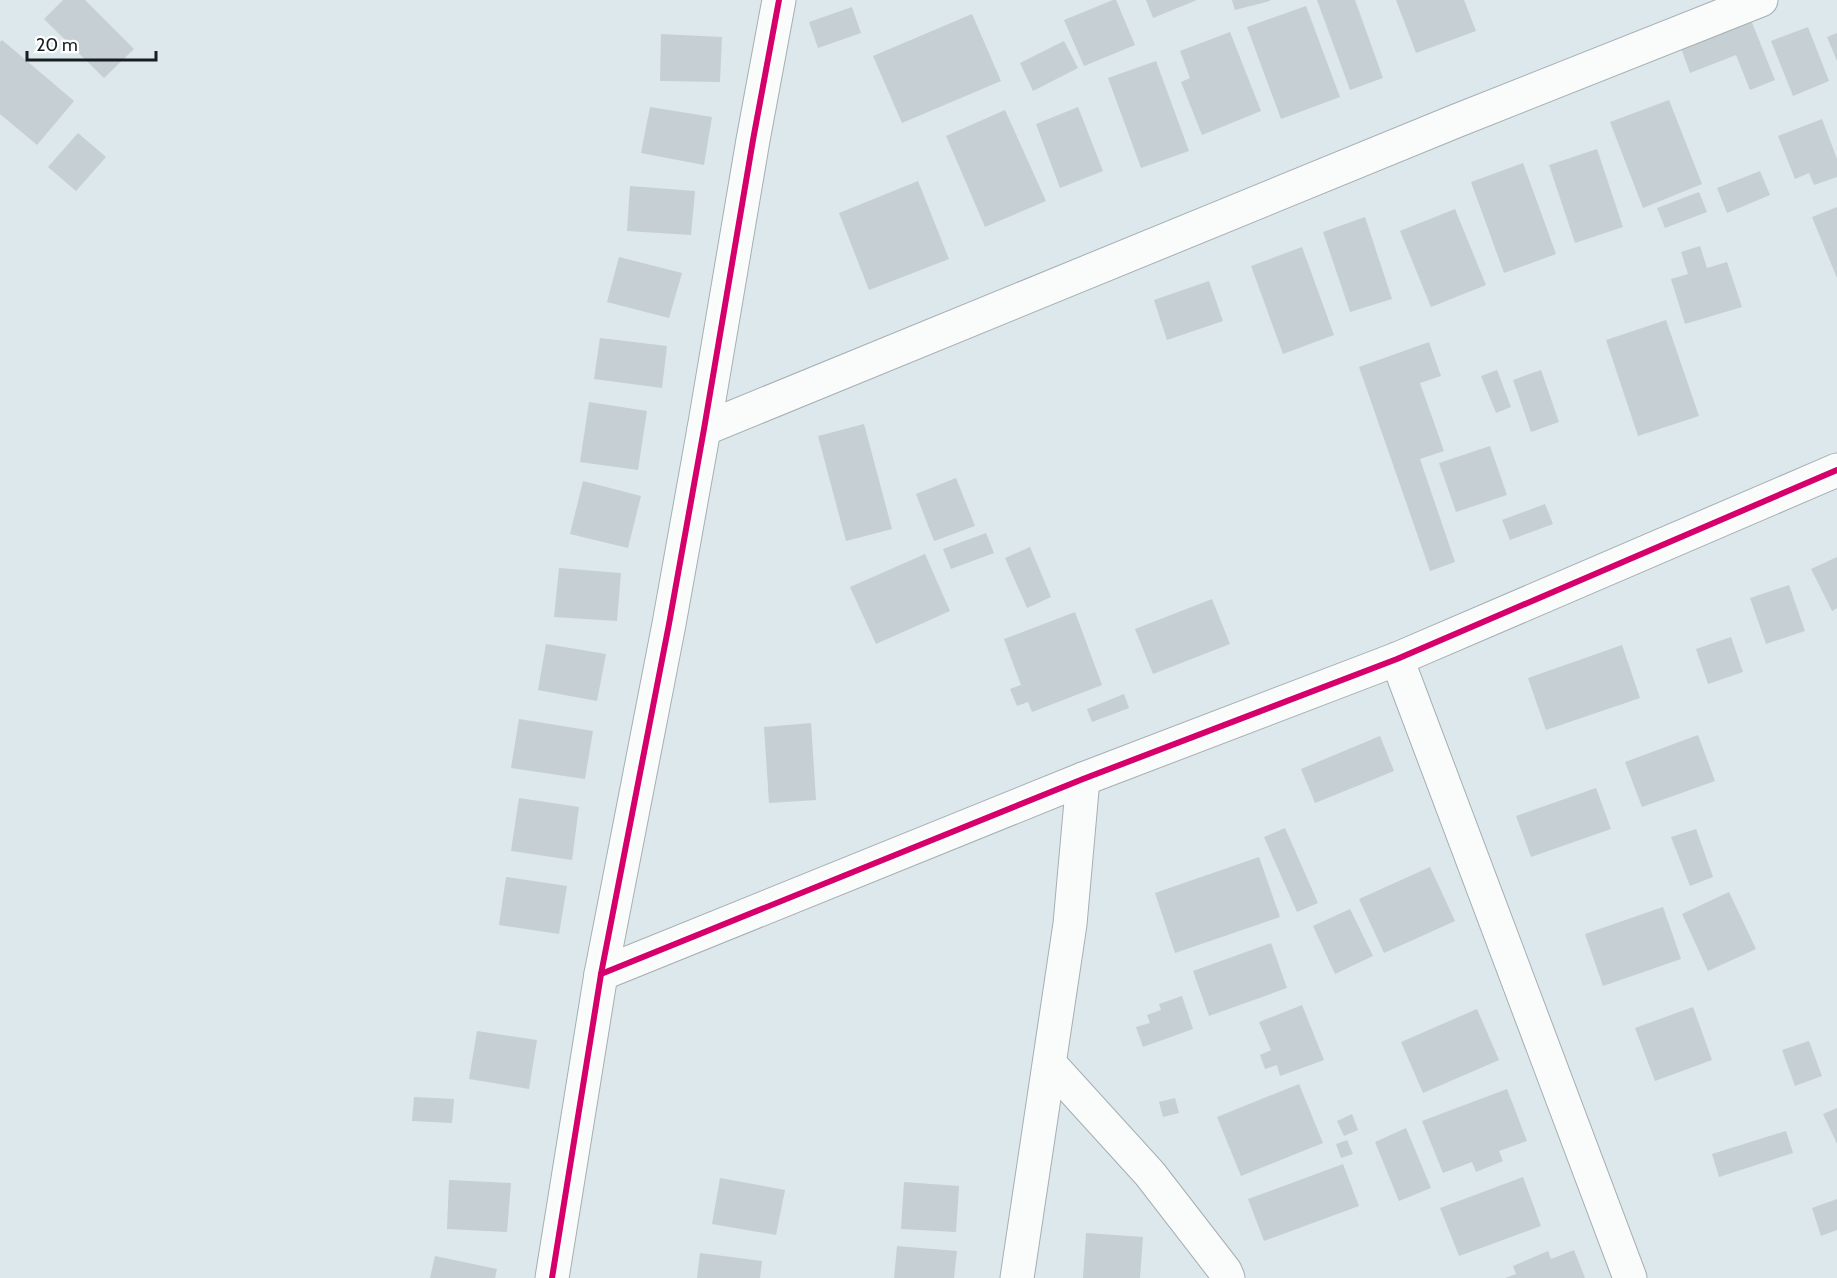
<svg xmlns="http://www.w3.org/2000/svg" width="1837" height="1278" font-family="Cabin,sans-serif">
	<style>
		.building { fill: #c6cfd3 }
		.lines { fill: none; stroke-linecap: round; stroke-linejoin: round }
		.street-casing { stroke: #a6aeb2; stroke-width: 35 }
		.street { stroke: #fafcfc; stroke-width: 33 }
		.cycleway-casing { stroke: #fff; stroke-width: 10 }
		.cycleway { stroke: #d6006c; stroke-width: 6 }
	</style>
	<rect width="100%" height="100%" fill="#dde8ec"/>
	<g class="building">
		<path d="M 63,0 L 85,0 L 134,49 L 104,78 L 44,19 Z"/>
		<path d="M 1113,0 L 1116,0 L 1135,45 L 1084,66 L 1064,20 Z"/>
		<path d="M 1146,0 L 1197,0 L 1153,18 Z"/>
		<path d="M 1232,0 L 1270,0 L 1270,1 L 1235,10 Z"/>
		<path d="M 1317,0 L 1355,0 L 1383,78 L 1350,90 Z"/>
		<path d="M 1396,0 L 1464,0 L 1476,31 L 1416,53 Z"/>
		<path d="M 1306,6 L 1340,97 L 1281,119 L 1247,27 Z"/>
		<path d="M 852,7 L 861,33 L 818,48 L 809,22 Z"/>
		<path d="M 972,14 L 1001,81 L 902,123 L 873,56 Z"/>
		<path d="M 1751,20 L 1775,80 L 1750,90 L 1736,55 L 1690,73 L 1681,48 Z"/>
		<path d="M 1808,27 L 1829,81 L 1793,96 L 1771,41 Z"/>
		<path d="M 1230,32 L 1261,111 L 1202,135 L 1181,82 L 1190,78 L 1180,51 Z"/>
		<path d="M 1837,33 L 1837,61 L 1827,37 Z"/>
		<path d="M 661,34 L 722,37 L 720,82 L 660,81 Z"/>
		<path d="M 2,40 L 74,101 L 37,145 L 0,114 L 0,42 Z"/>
		<path d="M 1064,41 L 1078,68 L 1033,91 L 1020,63 Z"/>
		<path d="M 1156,61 L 1189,151 L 1141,168 L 1108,78 Z"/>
		<path d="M 1669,100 L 1702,184 L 1643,208 L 1610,122 Z"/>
		<path d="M 650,107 L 712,117 L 704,165 L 641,153 Z"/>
		<path d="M 1078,107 L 1103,171 L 1060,188 L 1036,124 Z"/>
		<path d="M 1005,110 L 1046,201 L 985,227 L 946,136 Z"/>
		<path d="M 1822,119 L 1837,159 L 1837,177 L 1814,185 L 1809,173 L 1795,179 L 1778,136 Z"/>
		<path d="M 78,133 L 106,157 L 76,191 L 48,167 Z"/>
		<path d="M 1597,149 L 1623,227 L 1575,243 L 1549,165 Z"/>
		<path d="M 1523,163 L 1556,254 L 1504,273 L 1471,182 Z"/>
		<path d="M 1760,171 L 1770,195 L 1727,213 L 1717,188 Z"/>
		<path d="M 918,181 L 949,259 L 869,290 L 839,213 Z"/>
		<path d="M 630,186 L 695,191 L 691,235 L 627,231 Z"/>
		<path d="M 1699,192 L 1707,212 L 1665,228 L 1657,208 Z"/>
		<path d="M 1837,207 L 1837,278 L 1812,217 Z"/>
		<path d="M 1455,209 L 1486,285 L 1431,307 L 1400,231 Z"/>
		<path d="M 1365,217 L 1392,299 L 1350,312 L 1323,232 Z"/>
		<path d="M 1700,246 L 1707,268 L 1727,262 L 1742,307 L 1685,324 L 1671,279 L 1688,274 L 1681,252 Z"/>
		<path d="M 1302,247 L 1334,335 L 1283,354 L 1251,266 Z"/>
		<path d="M 619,257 L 682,273 L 669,318 L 607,302 Z"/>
		<path d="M 1209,281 L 1223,321 L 1167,340 L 1154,300 Z"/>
		<path d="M 1666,320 L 1699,416 L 1638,436 L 1606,340 Z"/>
		<path d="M 600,338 L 667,346 L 662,388 L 594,379 Z"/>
		<path d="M 1429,342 L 1441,376 L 1420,383 L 1444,451 L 1420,459 L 1455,562 L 1430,571 L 1359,367 Z"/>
		<path d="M 1497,370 L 1511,407 L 1496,413 L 1481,376 Z"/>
		<path d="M 1541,370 L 1559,422 L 1531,432 L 1513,380 Z"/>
		<path d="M 589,402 L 647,411 L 638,470 L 580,462 Z"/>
		<path d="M 864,424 L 892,529 L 846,541 L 818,436 Z"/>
		<path d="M 1490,446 L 1507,495 L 1456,512 L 1439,463 Z"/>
		<path d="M 956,478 L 975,526 L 934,541 L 916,494 Z"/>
		<path d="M 583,481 L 641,496 L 628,548 L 570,534 Z"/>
		<path d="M 1545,504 L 1553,524 L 1510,540 L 1502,520 Z"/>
		<path d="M 986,533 L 994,553 L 951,569 L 943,549 Z"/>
		<path d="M 1030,547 L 1051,597 L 1027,608 L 1005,558 Z"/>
		<path d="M 925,554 L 950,611 L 876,644 L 850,587 Z"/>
		<path d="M 1837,557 L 1837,608 L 1832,611 L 1811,569 Z"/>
		<path d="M 559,568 L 621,573 L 617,621 L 554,617 Z"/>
		<path d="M 1789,585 L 1805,631 L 1766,644 L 1750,598 Z"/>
		<path d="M 1212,599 L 1230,644 L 1153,674 L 1135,629 Z"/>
		<path d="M 1075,612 L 1102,685 L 1032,712 L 1028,702 L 1017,706 L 1010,689 L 1021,685 L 1004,639 Z"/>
		<path d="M 1731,637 L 1743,672 L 1708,684 L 1696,649 Z"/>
		<path d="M 546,644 L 606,654 L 597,701 L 538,690 Z"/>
		<path d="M 1622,645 L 1640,698 L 1546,730 L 1528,678 Z"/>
		<path d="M 1124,694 L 1129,708 L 1092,722 L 1087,709 Z"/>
		<path d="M 519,719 L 593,731 L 585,779 L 511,768 Z"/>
		<path d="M 811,723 L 816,800 L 769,803 L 764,727 Z"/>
		<path d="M 1698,735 L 1715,781 L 1642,807 L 1625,762 Z"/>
		<path d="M 1380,736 L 1394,771 L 1315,803 L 1301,769 Z"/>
		<path d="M 1596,788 L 1611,829 L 1531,857 L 1516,816 Z"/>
		<path d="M 519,798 L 579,807 L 572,860 L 511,851 Z"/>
		<path d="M 1285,828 L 1318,903 L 1297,912 L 1264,837 Z"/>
		<path d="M 1696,829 L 1713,877 L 1690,886 L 1671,837 Z"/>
		<path d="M 1259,857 L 1280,917 L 1175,953 L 1155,893 Z"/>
		<path d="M 1430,867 L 1455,921 L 1384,953 L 1359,899 Z"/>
		<path d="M 506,877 L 567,886 L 559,934 L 499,925 Z"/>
		<path d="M 1729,892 L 1756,949 L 1708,971 L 1682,914 Z"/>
		<path d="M 1663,907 L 1681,959 L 1603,986 L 1585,934 Z"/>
		<path d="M 1350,909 L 1373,956 L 1335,974 L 1313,926 Z"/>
		<path d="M 1271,943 L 1287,988 L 1209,1016 L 1193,971 Z"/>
		<path d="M 1182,996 L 1193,1029 L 1143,1047 L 1136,1027 L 1150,1023 L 1147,1015 L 1161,1010 L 1159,1004 Z"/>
		<path d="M 1302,1005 L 1324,1060 L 1280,1076 L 1277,1065 L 1265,1069 L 1260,1055 L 1271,1050 L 1259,1022 Z"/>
		<path d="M 1693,1007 L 1712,1060 L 1655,1081 L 1635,1028 Z"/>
		<path d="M 1477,1009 L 1499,1060 L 1423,1093 L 1401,1042 Z"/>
		<path d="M 477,1031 L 537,1040 L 529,1089 L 469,1079 Z"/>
		<path d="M 1809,1041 L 1822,1076 L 1795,1086 L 1782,1050 Z"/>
		<path d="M 1299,1084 L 1323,1143 L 1241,1176 L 1217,1117 Z"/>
		<path d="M 1507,1089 L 1527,1141 L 1499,1151 L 1503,1161 L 1476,1172 L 1472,1162 L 1443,1173 L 1422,1121 Z"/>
		<path d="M 414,1097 L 454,1099 L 452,1123 L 412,1121 Z"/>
		<path d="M 1175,1098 L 1179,1113 L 1163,1117 L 1159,1102 Z"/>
		<path d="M 1837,1108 L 1837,1144 L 1823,1114 Z"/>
		<path d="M 1352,1114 L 1358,1130 L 1344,1136 L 1337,1121 Z"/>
		<path d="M 1406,1128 L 1431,1188 L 1399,1201 L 1375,1142 Z"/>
		<path d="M 1786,1131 L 1793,1153 L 1719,1177 L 1712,1154 Z"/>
		<path d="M 1347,1140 L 1353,1154 L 1341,1158 L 1336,1144 Z"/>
		<path d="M 1343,1164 L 1359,1206 L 1264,1241 L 1248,1199 Z"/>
		<path d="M 1523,1177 L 1541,1226 L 1459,1256 L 1440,1208 Z"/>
		<path d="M 720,1178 L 785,1190 L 776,1235 L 712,1224 Z"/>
		<path d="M 449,1180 L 511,1183 L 507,1232 L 447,1229 Z"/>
		<path d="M 904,1182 L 959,1186 L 956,1232 L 901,1229 Z"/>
		<path d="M 1837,1199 L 1837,1230 L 1821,1236 L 1812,1208 Z"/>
		<path d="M 1086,1233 L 1143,1237 L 1140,1278 L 1083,1278 Z"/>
		<path d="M 897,1246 L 957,1251 L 954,1278 L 894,1278 Z"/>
		<path d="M 1574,1250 L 1585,1278 L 1505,1278 L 1516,1274 L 1513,1266 L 1548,1251 L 1551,1259 Z"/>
		<path d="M 700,1253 L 762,1261 L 760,1278 L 697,1278 Z"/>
		<path d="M 435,1256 L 497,1269 L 495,1278 L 430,1278 Z"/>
	</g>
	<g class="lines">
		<defs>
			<g id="street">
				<path d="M 704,429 L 1456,121 L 1761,0"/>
				<path d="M 1397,659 L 1630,1278"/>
				<path d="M 601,974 L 1083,779 L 1397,659 L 1837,470"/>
				<path d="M 1050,1064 L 1150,1174 L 1225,1271 L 1228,1278"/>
				<path d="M 552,1278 L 601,974 L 669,624 L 704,429 L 753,140 L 779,0"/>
				<path d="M 1017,1278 L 1070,924 L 1083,779"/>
			</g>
		</defs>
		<use href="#street" class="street-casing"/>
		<use href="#street" class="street"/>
		<defs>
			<g id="cycleway">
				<path d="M 601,974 L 1083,779 L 1397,659 L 1837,470"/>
				<path d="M 552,1278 L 601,974 L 669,624 L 704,429 L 753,140 L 779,0"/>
			</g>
		</defs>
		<use href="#cycleway" class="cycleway-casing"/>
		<use href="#cycleway" class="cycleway"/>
	</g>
	<path d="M27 51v9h129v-9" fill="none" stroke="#161e20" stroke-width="3"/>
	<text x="36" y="51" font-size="18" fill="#161e20" stroke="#ffffff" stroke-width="4.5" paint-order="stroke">20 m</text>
</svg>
